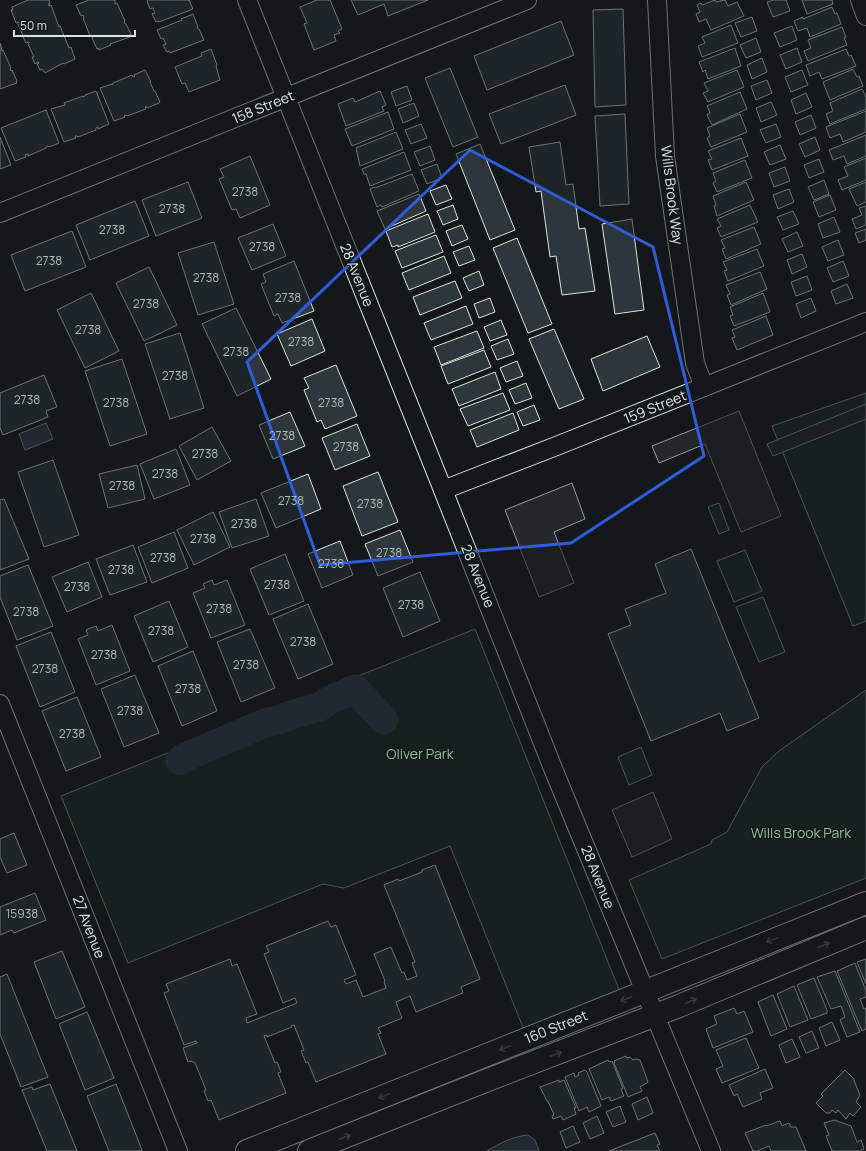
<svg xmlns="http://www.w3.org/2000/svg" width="866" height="1151" font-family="Manrope,sans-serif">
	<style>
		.green { fill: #1a2d24; stroke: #939e99 }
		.parking { fill: #24282b; stroke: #939e99 }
		.water { fill: #2f3f4d; stroke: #939e99 }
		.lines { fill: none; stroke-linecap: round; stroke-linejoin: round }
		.river { stroke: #2f3f4d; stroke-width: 29 }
		.building { fill: #2c363c; stroke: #d8e6dc }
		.minor-casing { stroke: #d8e6dc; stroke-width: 20 }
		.major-casing { stroke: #d8e6dc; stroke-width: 24 }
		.minor { stroke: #14181c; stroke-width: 18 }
		.major { stroke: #14181c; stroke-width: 22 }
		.oneway { stroke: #59605f }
		.marked { fill: none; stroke: #305dd8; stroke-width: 3; stroke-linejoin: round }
		.labels { text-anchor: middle; stroke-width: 3; stroke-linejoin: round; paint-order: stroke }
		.number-label { font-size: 12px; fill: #adbab4 }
		.street-label { font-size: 14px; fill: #d8e6dc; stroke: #14181c }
		.park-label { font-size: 14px; fill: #8ac095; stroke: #14181c }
	</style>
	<rect width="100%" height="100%" fill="#14181c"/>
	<g class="green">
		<path d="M 866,393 L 866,621 L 853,626 L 772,426 Z"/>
		<path d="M 719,503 L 729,530 L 719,534 L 708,507 Z"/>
		<path d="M 745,550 L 762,591 L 734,602 L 717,561 Z"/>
		<path d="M 763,597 L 785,652 L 759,662 L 736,607 Z"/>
		<path d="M 475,629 L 620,992 L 524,1030 L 450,846 L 344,888 L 323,884 L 128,963 L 61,796 Z"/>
		<path d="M 866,690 L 866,878 L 662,959 L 629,880 L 711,844 L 712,840 L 727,832 L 762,767 L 779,751 Z"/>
		<path d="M 641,747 L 652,775 L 629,785 L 618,757 Z"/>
	</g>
	<g class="parking">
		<path d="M 866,404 L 866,419 L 773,456 L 767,444 Z"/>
		<path d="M 739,411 L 781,516 L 741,532 L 705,444 L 659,463 L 652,446 Z"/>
		<path d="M 572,483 L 585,519 L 554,532 L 574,583 L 539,597 L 505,510 Z"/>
		<path d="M 653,792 L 672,839 L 632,857 L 612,810 Z"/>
	</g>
	<g class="water">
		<path d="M 46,423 L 53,439 L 25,450 L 19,434 Z"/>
		<path d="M 528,1135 L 535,1140 L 539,1151 L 486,1151 C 499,1144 513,1136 528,1135 Z"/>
	</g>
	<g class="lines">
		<path class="river" d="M 180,761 L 183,758 L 265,723 L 279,720 L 288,716 L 321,706 L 330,700 L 355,689 L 384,720"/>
	</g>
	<g class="building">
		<path d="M 28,0 L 49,0 L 50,4 L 48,4 L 49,6 L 51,5 L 59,27 L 60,26 L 69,48 L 71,47 L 75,59 L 64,64 L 63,63 L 45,73 L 42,69 L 40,70 L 37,64 L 39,63 L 38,62 L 35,64 L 32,57 L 34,57 L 28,44 L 29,43 L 29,42 L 26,43 L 23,37 L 25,36 L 23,36 L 18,24 L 19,22 L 16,23 L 11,10 L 13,10 L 12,7 Z"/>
		<path d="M 89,0 L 115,0 L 115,4 L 117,3 L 125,21 L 124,22 L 125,24 L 126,24 L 131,34 L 129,35 L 130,37 L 110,44 L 111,45 L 99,50 L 99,48 L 97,49 L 92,38 L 93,38 L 92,36 L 90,36 L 83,18 L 84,18 L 83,15 L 81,16 L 76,5 Z"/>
		<path d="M 148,0 L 189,0 L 193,9 L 159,22 L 159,21 L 156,22 L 152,14 L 155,13 L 153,8 L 150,9 L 147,1 Z"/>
		<path d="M 317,0 L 330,0 L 342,29 L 338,31 L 340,33 L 334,35 L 336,41 L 314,50 L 304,24 L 307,23 L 300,7 Z"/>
		<path d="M 351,0 L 428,0 L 388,16 L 384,4 L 358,15 Z"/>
		<path d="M 715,0 L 716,2 L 725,0 L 728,6 L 737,2 L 744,16 L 711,30 L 706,19 L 699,22 L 696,14 L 700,12 L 697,5 L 701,3 L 702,5 Z"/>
		<path d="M 774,0 L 786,0 L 790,11 L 773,17 L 767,2 Z"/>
		<path d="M 802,0 L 832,0 L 833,4 L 807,14 Z"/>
		<path d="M 832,7 L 835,14 L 837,13 L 841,24 L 810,37 L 807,28 L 798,31 L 794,21 L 803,17 L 803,19 Z"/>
		<path d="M 623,9 L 626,105 L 595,107 L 593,10 Z"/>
		<path d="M 193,14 L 198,27 L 197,27 L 198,29 L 199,29 L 204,40 L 170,53 L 169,51 L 167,52 L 163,45 L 166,44 L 163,38 L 161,39 L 157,30 L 182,20 L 181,19 Z"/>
		<path d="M 752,17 L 757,31 L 741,37 L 735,23 Z"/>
		<path d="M 561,21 L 574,55 L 487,90 L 474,56 Z"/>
		<path d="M 731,25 L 738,43 L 702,57 L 698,46 L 705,43 L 702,37 Z"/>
		<path d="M 792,26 L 797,40 L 780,47 L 774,33 Z"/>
		<path d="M 842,27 L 846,37 L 844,38 L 847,45 L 808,61 L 804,51 L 811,48 L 808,40 Z"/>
		<path d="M 756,38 L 761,52 L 746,58 L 740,45 Z"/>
		<path d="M 0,43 L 2,48 L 1,49 L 2,51 L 3,50 L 11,68 L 10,69 L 11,71 L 12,70 L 17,81 L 16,82 L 17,83 L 0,89 Z"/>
		<path d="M 735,48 L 741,66 L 708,79 L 705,70 L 703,72 L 699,62 Z"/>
		<path d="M 797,48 L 802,62 L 786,69 L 780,55 Z"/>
		<path d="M 211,49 L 217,65 L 216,66 L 220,80 L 189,92 L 185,83 L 182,84 L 175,67 L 202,56 L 201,53 Z"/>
		<path d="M 846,49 L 849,56 L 851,55 L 856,66 L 822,79 L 819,72 L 810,76 L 806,65 Z"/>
		<path d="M 762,58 L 767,72 L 752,79 L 747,65 Z"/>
		<path d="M 450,68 L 478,137 L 453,147 L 425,78 Z"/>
		<path d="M 853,69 L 857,77 L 859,76 L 863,86 L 830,100 L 823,82 Z"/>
		<path d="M 145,70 L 151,82 L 150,82 L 154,91 L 155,91 L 160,102 L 159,103 L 147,108 L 147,107 L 145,107 L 146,109 L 127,116 L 126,115 L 124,116 L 125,117 L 114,121 L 100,88 L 112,84 L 112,85 L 113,83 L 132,75 L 133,77 L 135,76 L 134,75 Z"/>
		<path d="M 737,70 L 744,87 L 708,102 L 703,93 L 708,91 L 704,83 Z"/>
		<path d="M 802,70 L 808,85 L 791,92 L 785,77 Z"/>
		<path d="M 767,80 L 772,93 L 756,100 L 751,86 Z"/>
		<path d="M 565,85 L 576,115 L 501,144 L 489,114 Z"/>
		<path d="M 407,86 L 412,100 L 396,106 L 391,92 Z"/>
		<path d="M 862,89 L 866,97 L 866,109 L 830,124 L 826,114 L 833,111 L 830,103 Z"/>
		<path d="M 96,91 L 109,124 L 98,129 L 98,127 L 96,128 L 96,130 L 78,137 L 77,136 L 75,136 L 76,138 L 64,142 L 51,109 L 65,105 L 64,103 L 83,96 L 83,97 L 85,96 L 85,95 Z"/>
		<path d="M 380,91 L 386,105 L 382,107 L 384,111 L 346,126 L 338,104 L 353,98 L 355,102 Z"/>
		<path d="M 740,92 L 747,109 L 712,125 L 707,115 L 710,113 L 707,106 Z"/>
		<path d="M 806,93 L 812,107 L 796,114 L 791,100 Z"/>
		<path d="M 771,102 L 777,115 L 761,122 L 756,108 Z"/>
		<path d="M 414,103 L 419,116 L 403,123 L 398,109 Z"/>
		<path d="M 46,110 L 59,143 L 49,147 L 48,146 L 46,147 L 46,148 L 28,156 L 28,154 L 25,155 L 26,157 L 15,161 L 1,128 Z"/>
		<path d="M 866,111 L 866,132 L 843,142 L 840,134 L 830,138 L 826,127 Z"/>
		<path d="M 388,112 L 394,129 L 352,146 L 345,129 Z"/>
		<path d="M 625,114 L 629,204 L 600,206 L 595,116 Z"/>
		<path d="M 740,114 L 747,132 L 711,147 L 707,138 L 710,136 L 707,128 Z"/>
		<path d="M 811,115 L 816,128 L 800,135 L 795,122 Z"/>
		<path d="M 421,124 L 427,138 L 411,144 L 405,130 Z"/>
		<path d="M 776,124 L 781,137 L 766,143 L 760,130 Z"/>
		<path d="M 396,132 L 403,149 L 360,166 L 356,148 Z"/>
		<path d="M 866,135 L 866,156 L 847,164 L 844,156 L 833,160 L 829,150 Z"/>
		<path d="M 0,137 L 11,165 L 0,169 Z"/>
		<path d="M 815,137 L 820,150 L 805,157 L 799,144 Z"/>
		<path d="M 741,138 L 748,156 L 712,170 L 708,160 L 712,159 L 708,151 Z"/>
		<path d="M 560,142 L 566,185 L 573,184 L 579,229 L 585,228 L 595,291 L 562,295 L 556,256 L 550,257 L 541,191 L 536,192 L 529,147 Z"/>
		<path d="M 480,144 L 515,230 L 490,240 L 456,154 Z"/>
		<path d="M 780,145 L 786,159 L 770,165 L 764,152 Z"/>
		<path d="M 430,146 L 435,160 L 420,166 L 414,152 Z"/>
		<path d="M 404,152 L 411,170 L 370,186 L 366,174 L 364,174 L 362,169 Z"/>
		<path d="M 250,156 L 270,205 L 240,218 L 236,209 L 232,210 L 219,179 L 224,177 L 220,169 Z"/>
		<path d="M 866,158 L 866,180 L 842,190 L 838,180 L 848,176 L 844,167 Z"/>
		<path d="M 819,159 L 824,172 L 809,178 L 804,165 Z"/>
		<path d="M 745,160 L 752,178 L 717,192 L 713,183 L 716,181 L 713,173 Z"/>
		<path d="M 437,164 L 442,178 L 427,184 L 421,170 Z"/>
		<path d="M 785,167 L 790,181 L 774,187 L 769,173 Z"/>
		<path d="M 412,174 L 419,191 L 382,207 L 381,205 L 377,207 L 370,189 L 374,187 L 375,188 Z"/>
		<path d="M 824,180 L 829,194 L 814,200 L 808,187 Z"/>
		<path d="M 188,182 L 202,218 L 156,236 L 142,200 Z"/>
		<path d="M 746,182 L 754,200 L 717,216 L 714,206 L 716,205 L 713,196 Z"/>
		<path d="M 866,182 L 866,202 L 857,206 L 849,189 Z"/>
		<path d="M 446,185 L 452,199 L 436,205 L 430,191 Z"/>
		<path d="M 789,189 L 794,202 L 778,209 L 773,195 Z"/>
		<path d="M 419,194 L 426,211 L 385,229 L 377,211 Z"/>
		<path d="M 830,195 L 836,210 L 819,217 L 813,202 Z"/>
		<path d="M 135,201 L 149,236 L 90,260 L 76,225 Z"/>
		<path d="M 453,205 L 458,219 L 443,225 L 437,211 Z"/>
		<path d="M 750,205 L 758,222 L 721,237 L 717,228 L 721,226 L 717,219 Z"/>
		<path d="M 866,206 L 866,225 L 856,229 L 852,219 L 862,215 L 859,208 Z"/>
		<path d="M 793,211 L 799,224 L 783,230 L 777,217 Z"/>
		<path d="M 428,214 L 435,232 L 398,247 L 398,245 L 392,247 L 386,231 Z"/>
		<path d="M 834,217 L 840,232 L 823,238 L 818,224 Z"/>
		<path d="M 632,219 L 644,310 L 615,314 L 602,224 Z"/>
		<path d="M 273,224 L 286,256 L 252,270 L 238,238 Z"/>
		<path d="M 462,225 L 468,239 L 452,246 L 446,231 Z"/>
		<path d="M 754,227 L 761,244 L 726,259 L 722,249 L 725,248 L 721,240 Z"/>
		<path d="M 866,229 L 866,240 L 859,243 L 855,233 Z"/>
		<path d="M 72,231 L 86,267 L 25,291 L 11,255 Z"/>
		<path d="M 797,232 L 803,246 L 788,252 L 782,239 Z"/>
		<path d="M 436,235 L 443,252 L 402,268 L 395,251 Z"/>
		<path d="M 517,238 L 552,324 L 528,333 L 493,248 Z"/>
		<path d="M 838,240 L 844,255 L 828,261 L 822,247 Z"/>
		<path d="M 214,242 L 234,304 L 198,315 L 178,253 Z"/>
		<path d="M 469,246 L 475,260 L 459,266 L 453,252 Z"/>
		<path d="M 757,249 L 764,266 L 728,281 L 724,271 L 727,270 L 723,262 Z"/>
		<path d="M 802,254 L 807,267 L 792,274 L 787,260 Z"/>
		<path d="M 444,256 L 451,273 L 409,290 L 402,273 Z"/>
		<path d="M 294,261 L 314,311 L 282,323 L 278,314 L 274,316 L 261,284 L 266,282 L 263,274 Z"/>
		<path d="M 843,261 L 849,276 L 833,282 L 827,268 Z"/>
		<path d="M 149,267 L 177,325 L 144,341 L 116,283 Z"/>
		<path d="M 479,271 L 484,285 L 469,291 L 463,278 Z"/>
		<path d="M 760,272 L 767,289 L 731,305 L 727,295 L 730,294 L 726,285 Z"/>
		<path d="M 807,276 L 812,290 L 796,296 L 791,282 Z"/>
		<path d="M 455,281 L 462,298 L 420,315 L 413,297 Z"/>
		<path d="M 847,284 L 853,298 L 836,304 L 831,291 Z"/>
		<path d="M 91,293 L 119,351 L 85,368 L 57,310 Z"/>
		<path d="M 763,293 L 770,312 L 734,326 L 730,316 L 733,315 L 730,307 Z"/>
		<path d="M 490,298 L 495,312 L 479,318 L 474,304 Z"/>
		<path d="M 811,298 L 816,311 L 801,318 L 796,304 Z"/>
		<path d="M 466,306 L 473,324 L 431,340 L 424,323 Z"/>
		<path d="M 236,308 L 271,379 L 237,396 L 202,324 Z"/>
		<path d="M 766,316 L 773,335 L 737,350 L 732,338 L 735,337 L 732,330 Z"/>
		<path d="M 312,319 L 325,351 L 291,366 L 277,334 Z"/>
		<path d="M 501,320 L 507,335 L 490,341 L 484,327 Z"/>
		<path d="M 554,329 L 584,399 L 559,409 L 529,339 Z"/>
		<path d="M 477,331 L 484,348 L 441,365 L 434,347 Z"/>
		<path d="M 180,333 L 204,408 L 170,419 L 145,344 Z"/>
		<path d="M 647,336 L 660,367 L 603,391 L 591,359 Z"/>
		<path d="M 508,339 L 514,354 L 497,360 L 491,346 Z"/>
		<path d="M 484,350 L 491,367 L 448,384 L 441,366 Z"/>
		<path d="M 122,359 L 147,434 L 110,446 L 85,371 Z"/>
		<path d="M 517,361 L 523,376 L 506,382 L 500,368 Z"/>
		<path d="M 336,365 L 357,416 L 325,429 L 321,420 L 317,422 L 304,390 L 309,388 L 304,378 Z"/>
		<path d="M 495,372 L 501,389 L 459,406 L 452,389 Z"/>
		<path d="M 44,375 L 57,407 L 46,411 L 48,417 L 3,435 L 0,428 L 0,393 Z"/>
		<path d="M 526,383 L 532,398 L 515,404 L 509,390 Z"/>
		<path d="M 503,393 L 510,410 L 468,426 L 460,409 Z"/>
		<path d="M 534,405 L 540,420 L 523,426 L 517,412 Z"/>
		<path d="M 290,412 L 305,446 L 273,459 L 259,425 Z"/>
		<path d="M 513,413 L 519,430 L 477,447 L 470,430 Z"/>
		<path d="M 357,424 L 370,456 L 335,470 L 322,438 Z"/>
		<path d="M 212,427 L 231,461 L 197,480 L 179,446 Z"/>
		<path d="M 176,449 L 190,485 L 154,499 L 140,464 Z"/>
		<path d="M 53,460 L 79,535 L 44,547 L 18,472 Z"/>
		<path d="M 137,465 L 145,499 L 108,508 L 99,474 Z"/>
		<path d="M 378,472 L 398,522 L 362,536 L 343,486 Z"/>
		<path d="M 308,474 L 321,509 L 276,528 L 261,493 Z"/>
		<path d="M 4,499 L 29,559 L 0,570 L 0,500 Z"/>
		<path d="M 256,499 L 269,536 L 232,548 L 219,512 Z"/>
		<path d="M 213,512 L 230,547 L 194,565 L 177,530 Z"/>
		<path d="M 400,530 L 413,562 L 378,576 L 365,544 Z"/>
		<path d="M 174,532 L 188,568 L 152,583 L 138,547 Z"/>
		<path d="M 340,541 L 353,575 L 322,588 L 308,554 Z"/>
		<path d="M 133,545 L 147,582 L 110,595 L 96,559 Z"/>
		<path d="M 691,549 L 759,718 L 727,731 L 720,713 L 651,741 L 608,634 L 631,625 L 625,609 L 666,593 L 655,564 Z"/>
		<path d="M 285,554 L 304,601 L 269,615 L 250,569 Z"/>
		<path d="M 88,562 L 102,597 L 67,612 L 52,577 Z"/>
		<path d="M 28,565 L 53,626 L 17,640 L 0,597 L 0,576 Z"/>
		<path d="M 420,572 L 440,621 L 403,637 L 383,588 Z"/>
		<path d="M 212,580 L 214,585 L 227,580 L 245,625 L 211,638 L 193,593 L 205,588 L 203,584 Z"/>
		<path d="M 169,601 L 188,647 L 153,662 L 134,616 Z"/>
		<path d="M 308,604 L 333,664 L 298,679 L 273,619 Z"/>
		<path d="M 112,625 L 130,671 L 96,685 L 78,639 L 88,635 L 86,630 L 96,626 L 98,631 Z"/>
		<path d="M 250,629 L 275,688 L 241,702 L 217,642 Z"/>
		<path d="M 51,632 L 75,692 L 40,707 L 16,646 Z"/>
		<path d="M 193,651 L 217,711 L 182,726 L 158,666 Z"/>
		<path d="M 135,675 L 159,733 L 124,747 L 101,689 Z"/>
		<path d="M 77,697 L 101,757 L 66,771 L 42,711 Z"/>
		<path d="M 14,833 L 27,865 L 7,873 L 0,857 L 0,839 Z"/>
		<path d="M 435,865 L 480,979 L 461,987 L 463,993 L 416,1012 L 410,996 L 396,1002 L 402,1018 L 378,1028 L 381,1033 L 378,1034 L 386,1054 L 316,1082 L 308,1062 L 306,1063 L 301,1051 L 304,1050 L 294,1025 L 291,1026 L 292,1027 L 267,1037 L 267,1035 L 264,1036 L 275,1063 L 277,1062 L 281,1072 L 278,1073 L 286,1093 L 219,1120 L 211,1100 L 208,1101 L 204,1091 L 206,1090 L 195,1063 L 191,1061 L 188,1062 L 183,1048 L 197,1043 L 196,1041 L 184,1045 L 164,993 L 169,991 L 166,984 L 230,959 L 232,966 L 237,964 L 257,1014 L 246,1018 L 247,1023 L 297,1003 L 295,998 L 283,1003 L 264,954 L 269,952 L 266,946 L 328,921 L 331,927 L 336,925 L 356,975 L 344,980 L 346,984 L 356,980 L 363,997 L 386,988 L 384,982 L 385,981 L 374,954 L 391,947 L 402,973 L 404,972 L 407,980 L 417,976 L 412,963 L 415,962 L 384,885 L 398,879 L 399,881 L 422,872 L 422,870 Z"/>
		<path d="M 35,893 L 46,920 L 14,933 L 12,930 L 0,935 L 0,907 Z"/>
		<path d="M 62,951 L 85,1007 L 56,1019 L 34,962 Z"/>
		<path d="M 866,959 L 866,984 L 857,962 Z"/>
		<path d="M 855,963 L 866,991 L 866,997 L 860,999 L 864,1009 L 866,1008 L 866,1029 L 862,1031 L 837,971 Z"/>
		<path d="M 835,971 L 860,1032 L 847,1037 L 840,1020 L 845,1017 L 841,1006 L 831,1009 L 817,977 Z"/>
		<path d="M 7,974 L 48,1077 L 21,1087 L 0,1034 L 0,977 Z"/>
		<path d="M 814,978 L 827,1010 L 827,1013 L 811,1019 L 797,985 Z"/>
		<path d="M 794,986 L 808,1020 L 790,1027 L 777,994 Z"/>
		<path d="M 773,995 L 787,1029 L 771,1036 L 758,1002 Z"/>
		<path d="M 734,1008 L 737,1014 L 744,1011 L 753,1032 L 713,1048 L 706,1029 L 717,1024 L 714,1016 Z"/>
		<path d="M 87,1012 L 114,1078 L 85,1090 L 59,1024 Z"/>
		<path d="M 832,1022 L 840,1040 L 826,1046 L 819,1028 Z"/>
		<path d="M 812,1031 L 819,1048 L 806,1053 L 799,1037 Z"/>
		<path d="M 746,1038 L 759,1068 L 722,1083 L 716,1069 L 723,1066 L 716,1050 Z"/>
		<path d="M 792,1039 L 800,1057 L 786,1063 L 779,1045 Z"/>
		<path d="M 626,1056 L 627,1058 L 630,1057 L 633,1060 L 636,1059 L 640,1060 L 648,1082 L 640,1087 L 642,1091 L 628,1097 L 614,1063 L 615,1062 L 614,1061 Z"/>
		<path d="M 608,1060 L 609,1062 L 612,1061 L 623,1088 L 621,1089 L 624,1096 L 611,1101 L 609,1097 L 602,1100 L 589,1069 Z"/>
		<path d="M 765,1069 L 773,1088 L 760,1093 L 762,1099 L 743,1107 L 737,1094 L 734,1096 L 729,1085 Z"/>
		<path d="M 585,1070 L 587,1072 L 601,1106 L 589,1112 L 587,1107 L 579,1111 L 565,1077 L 574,1073 L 575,1077 L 579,1075 L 578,1073 Z"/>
		<path d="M 845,1070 L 853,1078 L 860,1095 L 856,1102 L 861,1107 L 853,1116 L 850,1113 L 846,1119 L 838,1110 L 836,1113 L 832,1110 L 830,1113 L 826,1113 L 816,1103 L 823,1096 L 821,1094 Z"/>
		<path d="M 559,1080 L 559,1082 L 564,1080 L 576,1108 L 574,1108 L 576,1114 L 563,1120 L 561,1116 L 553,1119 L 552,1116 L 554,1115 L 548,1101 L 547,1101 L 540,1087 Z"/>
		<path d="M 50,1084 L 77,1151 L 47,1151 L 22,1090 L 32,1087 L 33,1090 Z"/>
		<path d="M 116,1084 L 142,1150 L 139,1151 L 109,1151 L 87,1096 Z"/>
		<path d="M 647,1097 L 653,1113 L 638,1120 L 632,1104 Z"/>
		<path d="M 620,1106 L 626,1122 L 613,1127 L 606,1112 Z"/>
		<path d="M 597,1116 L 604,1133 L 590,1139 L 583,1123 Z"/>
		<path d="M 834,1120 L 851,1126 L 857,1142 L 861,1140 L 864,1149 L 860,1151 L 832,1151 L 826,1136 L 829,1135 L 824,1123 Z"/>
		<path d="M 780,1121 L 782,1126 L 789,1123 L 791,1127 L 796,1127 L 806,1151 L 771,1151 L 769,1146 L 757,1151 L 753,1151 L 745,1133 L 766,1125 L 766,1126 Z"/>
		<path d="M 573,1126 L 580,1142 L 566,1148 L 560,1132 Z"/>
		<path d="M 655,1133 L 660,1144 L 657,1145 L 660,1151 L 609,1151 Z"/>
	</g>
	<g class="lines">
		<defs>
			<g id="minor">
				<path d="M 247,0 L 443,490 L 554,771 L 711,1151"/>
				<path d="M 657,0 L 665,156 L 695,363 L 704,387"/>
				<path d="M 860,0 L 866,16"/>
				<path d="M 0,213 L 527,0"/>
				<path d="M 443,490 L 559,445 L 866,322"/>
				<path d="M 0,704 L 178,1151"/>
			</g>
			<g id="major">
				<path d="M 247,1151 L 866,903"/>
				<path d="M 309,1151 L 480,1083 L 679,1006 L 866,928"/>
			</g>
		</defs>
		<use href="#minor" class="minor-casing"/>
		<use href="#major" class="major-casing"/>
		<use href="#minor" class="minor"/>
		<use href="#major" class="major"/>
	</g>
	<defs><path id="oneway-shaft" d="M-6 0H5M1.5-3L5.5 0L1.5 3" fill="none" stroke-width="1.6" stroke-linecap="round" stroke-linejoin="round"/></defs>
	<g class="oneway">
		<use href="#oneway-shaft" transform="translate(772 940) rotate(158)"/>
		<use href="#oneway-shaft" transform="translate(824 945) rotate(-23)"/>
		<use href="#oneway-shaft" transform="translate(626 999) rotate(158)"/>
		<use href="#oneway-shaft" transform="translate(691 1001) rotate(-23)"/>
		<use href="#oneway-shaft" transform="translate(505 1048) rotate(158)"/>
		<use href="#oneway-shaft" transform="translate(556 1054) rotate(-21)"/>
		<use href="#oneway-shaft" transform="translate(384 1096) rotate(158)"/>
		<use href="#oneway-shaft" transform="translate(345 1137) rotate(-22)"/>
	</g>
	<path d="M0 0H866V1151H0ZM 470,150 L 653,247 L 704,456 L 571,543 L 320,565 L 247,362 Z" fill="#14181c" fill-opacity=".55" fill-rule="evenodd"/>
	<path class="marked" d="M 470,150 L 653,247 L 704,456 L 571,543 L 320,565 L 247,362 Z"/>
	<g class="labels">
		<g class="number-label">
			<text x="245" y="196">2738</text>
			<text x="172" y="213">2738</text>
			<text x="112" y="234">2738</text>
			<text x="262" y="251">2738</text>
			<text x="49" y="265">2738</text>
			<text x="206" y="282">2738</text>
			<text x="288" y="302">2738</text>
			<text x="146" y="308">2738</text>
			<text x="88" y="334">2738</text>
			<text x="301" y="346">2738</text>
			<text x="236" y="356">2738</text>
			<text x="175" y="380">2738</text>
			<text x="27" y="404">2738</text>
			<text x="116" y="407">2738</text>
			<text x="331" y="407">2738</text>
			<text x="282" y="440">2738</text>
			<text x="346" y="451">2738</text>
			<text x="205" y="458">2738</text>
			<text x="165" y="478">2738</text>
			<text x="122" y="490">2738</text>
			<text x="291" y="505">2738</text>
			<text x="370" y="508">2738</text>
			<text x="244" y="528">2738</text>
			<text x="203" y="543">2738</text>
			<text x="389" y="557">2738</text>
			<text x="163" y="562">2738</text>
			<text x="331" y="568">2738</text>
			<text x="121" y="574">2738</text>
			<text x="277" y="589">2738</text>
			<text x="77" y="591">2738</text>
			<text x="411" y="609">2738</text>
			<text x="219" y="613">2738</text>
			<text x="26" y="616">2738</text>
			<text x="161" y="635">2738</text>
			<text x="303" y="646">2738</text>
			<text x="104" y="659">2738</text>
			<text x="246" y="669">2738</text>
			<text x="45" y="673">2738</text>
			<text x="188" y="693">2738</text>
			<text x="130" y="715">2738</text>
			<text x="72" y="738">2738</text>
			<text x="22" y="918">15938</text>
		</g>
		<g class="street-label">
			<text transform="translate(263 107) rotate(-22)" y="5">158 Street</text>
			<text transform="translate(672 195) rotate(83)" y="5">Wills Brook Way</text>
			<text transform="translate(357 275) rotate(68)" y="5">28 Avenue</text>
			<text transform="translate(655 407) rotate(-22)" y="5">159 Street</text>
			<text transform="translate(478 576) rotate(68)" y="5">28 Avenue</text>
			<text transform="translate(598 877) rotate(68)" y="5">28 Avenue</text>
			<text transform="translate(89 927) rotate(69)" y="5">27 Avenue</text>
			<text transform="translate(556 1027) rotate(-22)" y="5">160 Street</text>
		</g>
		<g class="park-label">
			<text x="420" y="759">Oliver Park</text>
			<text x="801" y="838">Wills Brook Park</text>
		</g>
	</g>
	<path d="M14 30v6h121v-6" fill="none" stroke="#d8e6dc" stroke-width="2"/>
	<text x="20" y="30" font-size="12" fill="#d8e6dc" stroke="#14181c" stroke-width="3" paint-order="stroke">50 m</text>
</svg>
